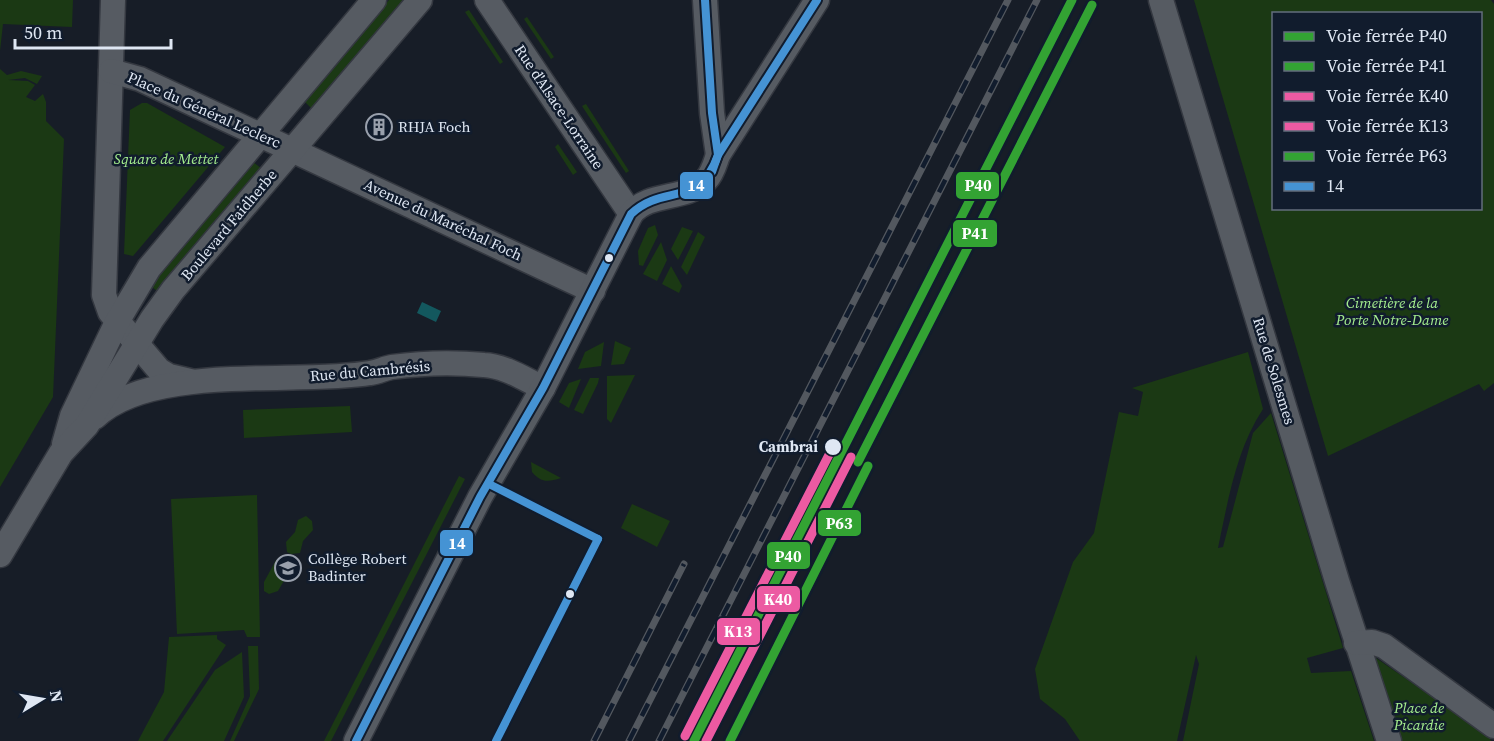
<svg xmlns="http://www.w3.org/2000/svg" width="1494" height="741" font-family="'Source Serif 4',serif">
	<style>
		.green { fill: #1b3914; fill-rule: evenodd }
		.water { fill: #13585e }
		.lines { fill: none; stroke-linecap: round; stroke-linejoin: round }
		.minor-casing { stroke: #343840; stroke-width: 27 }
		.minor { stroke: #565b62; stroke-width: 24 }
		.rail-casing { stroke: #53585f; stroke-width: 7 }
		.rail { stroke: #111c2d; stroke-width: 4.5; stroke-dasharray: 14; stroke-linecap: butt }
		.bus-1-casing { stroke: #111c2d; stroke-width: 12 }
		.bus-1 { stroke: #4593d4; stroke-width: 8 }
		.rail-1-casing { stroke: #111c2d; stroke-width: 14 }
		.rail-2-casing { stroke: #111c2d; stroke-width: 14 }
		.rail-3-casing { stroke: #111c2d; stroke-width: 14 }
		.rail-4-casing { stroke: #111c2d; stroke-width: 14 }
		.rail-5-casing { stroke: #111c2d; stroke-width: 14 }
		.rail-1 { stroke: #33a333; stroke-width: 9 }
		.rail-2 { stroke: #33a333; stroke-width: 9 }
		.rail-3 { stroke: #ec5aa2; stroke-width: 9 }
		.rail-4 { stroke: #ec5aa2; stroke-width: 9 }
		.rail-5 { stroke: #33a333; stroke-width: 9 }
		.bus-dot { fill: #dfe7f3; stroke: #111c2d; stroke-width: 2 }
		.labels { text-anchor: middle; stroke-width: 5; stroke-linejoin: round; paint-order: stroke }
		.street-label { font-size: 15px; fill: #dfe7f3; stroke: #111c2d }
		.poi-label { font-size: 15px; fill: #dfe7f3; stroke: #111c2d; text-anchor: start }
		.park-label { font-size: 15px; font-style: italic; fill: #a4ed8e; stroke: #111c2d }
		.stop-label { font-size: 15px; font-weight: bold; fill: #dfe7f3; stroke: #111c2d; text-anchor: end }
		.line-badge { stroke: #111c2d; stroke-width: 2 }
		.badge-label { font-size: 16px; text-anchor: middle; font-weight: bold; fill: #fff }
	</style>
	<rect width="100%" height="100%" fill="#171d27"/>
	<g class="green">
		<path d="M 0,0 L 73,0 L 72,27 L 3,24 L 0,51 Z"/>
		<path d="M 389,0 L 403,0 L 312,109 L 304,101 Z"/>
		<path d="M 1194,0 L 1491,0 L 1494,4 L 1494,383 L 1484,391 L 1479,384 L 1328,456 ZM 1274,14 L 1480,14 L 1480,208 L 1274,208 Z"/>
		<path d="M 469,10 L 503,62 L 500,64 L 465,12 Z"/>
		<path d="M 527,17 L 554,57 L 551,59 L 524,19 Z"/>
		<path d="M 0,69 L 7,75 L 21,71 L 42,76 L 37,84 L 25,78 L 8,80 L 28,81 L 35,85 L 26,97 L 35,101 L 43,94 L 46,102 L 46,121 L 64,139 L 53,397 L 0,487 Z"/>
		<path d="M 142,103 L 147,103 L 225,147 L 133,256 L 124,254 L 130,110 Z"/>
		<path d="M 586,104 L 629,171 L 626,173 L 582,106 Z"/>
		<path d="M 558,144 L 577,172 L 573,175 L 555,147 Z"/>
		<path d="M 253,162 L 261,168 L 158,292 L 151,286 Z"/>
		<path d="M 655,225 L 658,235 L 643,266 L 639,265 L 638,251 L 648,228 Z"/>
		<path d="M 682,227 L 693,231 L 678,260 L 671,249 Z"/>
		<path d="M 698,232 L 705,237 L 687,275 L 681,267 Z"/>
		<path d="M 661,242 L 667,260 L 657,281 L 643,274 Z"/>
		<path d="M 671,266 L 682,286 L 679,293 L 662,284 Z"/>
		<path d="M 615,341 L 631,348 L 624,364 L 611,365 Z"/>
		<path d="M 604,342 L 601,366 L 578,369 L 585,352 Z"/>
		<path d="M 1248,352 L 1263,409 C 1236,450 1228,501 1218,548 L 1223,547 L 1253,433 L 1271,413 L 1343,648 L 1307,658 L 1311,673 L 1351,671 L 1374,741 L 1183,741 L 1199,664 L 1196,655 L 1177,741 L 1080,741 L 1065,719 L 1040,699 L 1035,669 L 1073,562 L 1094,533 L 1119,412 L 1138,416 L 1143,392 L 1132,388 Z"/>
		<path d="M 635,375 L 611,423 L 607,419 L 607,376 Z"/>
		<path d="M 590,378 L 599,378 L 598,383 L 583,414 L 574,410 Z"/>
		<path d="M 581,379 L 569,408 L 559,402 L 569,383 Z"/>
		<path d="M 350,406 L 352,432 L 244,438 L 243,410 Z"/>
		<path d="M 531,462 L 561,478 C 548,482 541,483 532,472 Z"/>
		<path d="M 459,476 L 465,479 L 331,741 L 324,741 Z"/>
		<path d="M 257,495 L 260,637 L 247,637 L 244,630 L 177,634 L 171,499 Z"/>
		<path d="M 632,504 L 670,521 L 657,547 L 621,528 Z"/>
		<path d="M 306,516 L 312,521 L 313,530 L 303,541 L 300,553 L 291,554 L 287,552 L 286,542 L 295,532 L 298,520 Z"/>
		<path d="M 276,560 L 287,562 L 289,572 L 278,591 L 269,594 L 264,591 L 264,582 Z"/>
		<path d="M 217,635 L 217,639 L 226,645 L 163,741 L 138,741 L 164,692 L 169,637 Z"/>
		<path d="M 248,646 L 258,646 L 259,689 L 234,741 L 230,741 L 250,696 Z"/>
		<path d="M 242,652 L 244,697 L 224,741 L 167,741 L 215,670 Z"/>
		<path d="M 1376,658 L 1489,736 L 1491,741 L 1401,741 L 1374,659 Z"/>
	</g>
	<path class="water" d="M 422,302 L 441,311 L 436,322 L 417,313 Z"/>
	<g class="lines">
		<defs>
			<g id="minor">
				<path d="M 113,0 L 104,295 L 110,312 L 159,370 L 169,376 L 190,381"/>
				<path d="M 487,0 L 631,214"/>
				<path d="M 705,0 L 712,113 L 718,155"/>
				<path d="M 1161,0 L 1337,581 L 1389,741"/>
				<path d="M 111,71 L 140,79 L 593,291"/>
				<path d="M 95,417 C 152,363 296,385 370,373 C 378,372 385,368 392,367 C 421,363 454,362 484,365 C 505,366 524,379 543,388"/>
				<path d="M 64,444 L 72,416 L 117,322 L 149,268 L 374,0"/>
				<path d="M 0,555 L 61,453 L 87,425 L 152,319 L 173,290 L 420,0"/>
				<path d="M 1356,643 L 1372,642 L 1384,646 L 1494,726"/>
				<path d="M 356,741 L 480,497 L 543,388 L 631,214 C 649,191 687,201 706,180 C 713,173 715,163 718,155 L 817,0"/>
			</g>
		</defs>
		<use href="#minor" class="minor-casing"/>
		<use href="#minor" class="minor"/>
		<defs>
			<g id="rail">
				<path d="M 594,741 L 684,564"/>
				<path d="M 629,741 L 1008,0"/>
				<path d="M 659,741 L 1037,0"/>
			</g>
		</defs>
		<use href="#rail" class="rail-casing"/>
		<use href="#rail" class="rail"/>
		<defs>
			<g id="bus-1">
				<path d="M 705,0 L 712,113 L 718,155 L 712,172"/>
				<path d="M 489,484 L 598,539"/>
				<path d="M 356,741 L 480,497 L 543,388 L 631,214 C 664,183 699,209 718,155 L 817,0"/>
				<path d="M 496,741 L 598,539"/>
			</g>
		</defs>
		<use href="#bus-1" class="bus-1-casing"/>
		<use href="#bus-1" class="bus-1"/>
		<defs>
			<path id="rail-1" d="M 694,741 L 1072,0"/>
			<path id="rail-2" d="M 858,462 L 1092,5"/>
			<path id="rail-3" d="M 706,741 L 851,457"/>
			<path id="rail-4" d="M 685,736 L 833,447"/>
			<path id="rail-5" d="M 730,741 L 868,466"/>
		</defs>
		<use href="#rail-1" class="rail-1-casing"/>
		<use href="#rail-2" class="rail-2-casing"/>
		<use href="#rail-3" class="rail-3-casing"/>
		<use href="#rail-4" class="rail-4-casing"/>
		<use href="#rail-5" class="rail-5-casing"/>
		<use href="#rail-1" class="rail-1"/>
		<use href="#rail-2" class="rail-2"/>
		<use href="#rail-3" class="rail-3"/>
		<use href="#rail-4" class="rail-4"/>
		<use href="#rail-5" class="rail-5"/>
	</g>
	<defs>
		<symbol id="building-ring" viewBox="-11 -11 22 22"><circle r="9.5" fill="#111c2d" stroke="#99a0ac" stroke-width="1.5"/><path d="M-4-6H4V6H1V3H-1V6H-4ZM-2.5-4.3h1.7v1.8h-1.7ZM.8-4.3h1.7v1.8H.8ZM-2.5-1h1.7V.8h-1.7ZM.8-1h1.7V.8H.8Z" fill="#99a0ac"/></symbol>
		<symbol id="school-ring" viewBox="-11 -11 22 22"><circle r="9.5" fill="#111c2d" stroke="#99a0ac" stroke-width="1.5"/><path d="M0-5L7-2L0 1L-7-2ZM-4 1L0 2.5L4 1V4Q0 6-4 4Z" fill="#99a0ac"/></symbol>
	</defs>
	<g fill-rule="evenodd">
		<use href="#building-ring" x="364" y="112" width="30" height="30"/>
		<use href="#school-ring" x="273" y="553" width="30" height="30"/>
	</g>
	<g class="bus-dot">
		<circle cx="609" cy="258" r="5"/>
		<circle cx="833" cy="447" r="9"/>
		<circle cx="570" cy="594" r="5"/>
	</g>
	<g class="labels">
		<g class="street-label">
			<text transform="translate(559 107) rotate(56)" y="5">Rue d'Alsace-Lorraine</text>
			<text transform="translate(204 110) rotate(24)" y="5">Place du Général Leclerc</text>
			<text transform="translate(443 220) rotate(25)" y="5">Avenue du Maréchal Foch</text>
			<text transform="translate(229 225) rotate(-50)" y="5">Boulevard Faidherbe</text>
			<text transform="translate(370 371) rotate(-5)" y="5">Rue du Cambrésis</text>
			<text transform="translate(1274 371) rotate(73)" y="5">Rue de Solesmes</text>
		</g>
		<g class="poi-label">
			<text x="398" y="132">RHJA Foch</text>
			<text x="308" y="564">Collège Robert<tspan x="308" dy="17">Badinter</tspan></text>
		</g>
		<g class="park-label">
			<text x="166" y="164">Square de Mettet</text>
			<text x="1392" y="308">Cimetière de la<tspan x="1392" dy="17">Porte Notre-Dame</tspan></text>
			<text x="1419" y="713">Place de<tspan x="1419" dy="17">Picardie</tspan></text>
		</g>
		<g class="stop-label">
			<text x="818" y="452">Cambrai</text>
		</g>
	</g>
	<g class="line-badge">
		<rect x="955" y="171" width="45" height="29" rx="6" fill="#33a333"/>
		<rect x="679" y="171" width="35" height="29" rx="6" fill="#4593d4"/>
		<rect x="952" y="219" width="46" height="29" rx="6" fill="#33a333"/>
		<rect x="817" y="509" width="45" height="28" rx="6" fill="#33a333"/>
		<rect x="439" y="529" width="35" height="28" rx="6" fill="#4593d4"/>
		<rect x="766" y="541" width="45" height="29" rx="6" fill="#33a333"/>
		<rect x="756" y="585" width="45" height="28" rx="6" fill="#ec5aa2"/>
		<rect x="716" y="617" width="45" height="29" rx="6" fill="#ec5aa2"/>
	</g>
	<g class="badge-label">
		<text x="978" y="191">P40</text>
		<text x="696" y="191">14</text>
		<text x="975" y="239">P41</text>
		<text x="839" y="529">P63</text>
		<text x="457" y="549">14</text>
		<text x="788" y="562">P40</text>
		<text x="778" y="605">K40</text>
		<text x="738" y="637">K13</text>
	</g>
	<rect x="1272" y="12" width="210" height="198" fill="#111c2d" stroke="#636d7c" stroke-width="1.5"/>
	<rect x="1284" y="32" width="30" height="9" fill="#33a333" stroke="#636d7c" stroke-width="1.5"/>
	<text x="1326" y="42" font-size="18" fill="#dfe7f3">Voie ferrée P40</text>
	<rect x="1284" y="62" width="30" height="9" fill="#33a333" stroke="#636d7c" stroke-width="1.5"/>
	<text x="1326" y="72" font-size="18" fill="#dfe7f3">Voie ferrée P41</text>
	<rect x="1284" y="92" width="30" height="9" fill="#ec5aa2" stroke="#636d7c" stroke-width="1.5"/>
	<text x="1326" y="102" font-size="18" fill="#dfe7f3">Voie ferrée K40</text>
	<rect x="1284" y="122" width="30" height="9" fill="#ec5aa2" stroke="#636d7c" stroke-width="1.5"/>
	<text x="1326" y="132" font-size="18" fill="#dfe7f3">Voie ferrée K13</text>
	<rect x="1284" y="152" width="30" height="9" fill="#33a333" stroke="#636d7c" stroke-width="1.5"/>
	<text x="1326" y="162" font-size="18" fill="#dfe7f3">Voie ferrée P63</text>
	<rect x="1284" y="182" width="30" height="9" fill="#4593d4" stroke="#636d7c" stroke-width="1.5"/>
	<text x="1326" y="192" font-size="18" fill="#dfe7f3">14</text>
	<g transform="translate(42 699) rotate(79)" stroke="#111c2d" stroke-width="4.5" paint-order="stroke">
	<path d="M0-4.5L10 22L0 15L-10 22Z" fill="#dfe7f3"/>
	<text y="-9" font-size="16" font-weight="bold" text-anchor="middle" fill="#dfe7f3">N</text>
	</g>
	<path d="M15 39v9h156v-9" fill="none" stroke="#dfe7f3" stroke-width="3"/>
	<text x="24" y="39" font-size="18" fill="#dfe7f3" stroke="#111c2d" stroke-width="4.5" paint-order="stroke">50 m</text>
</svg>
